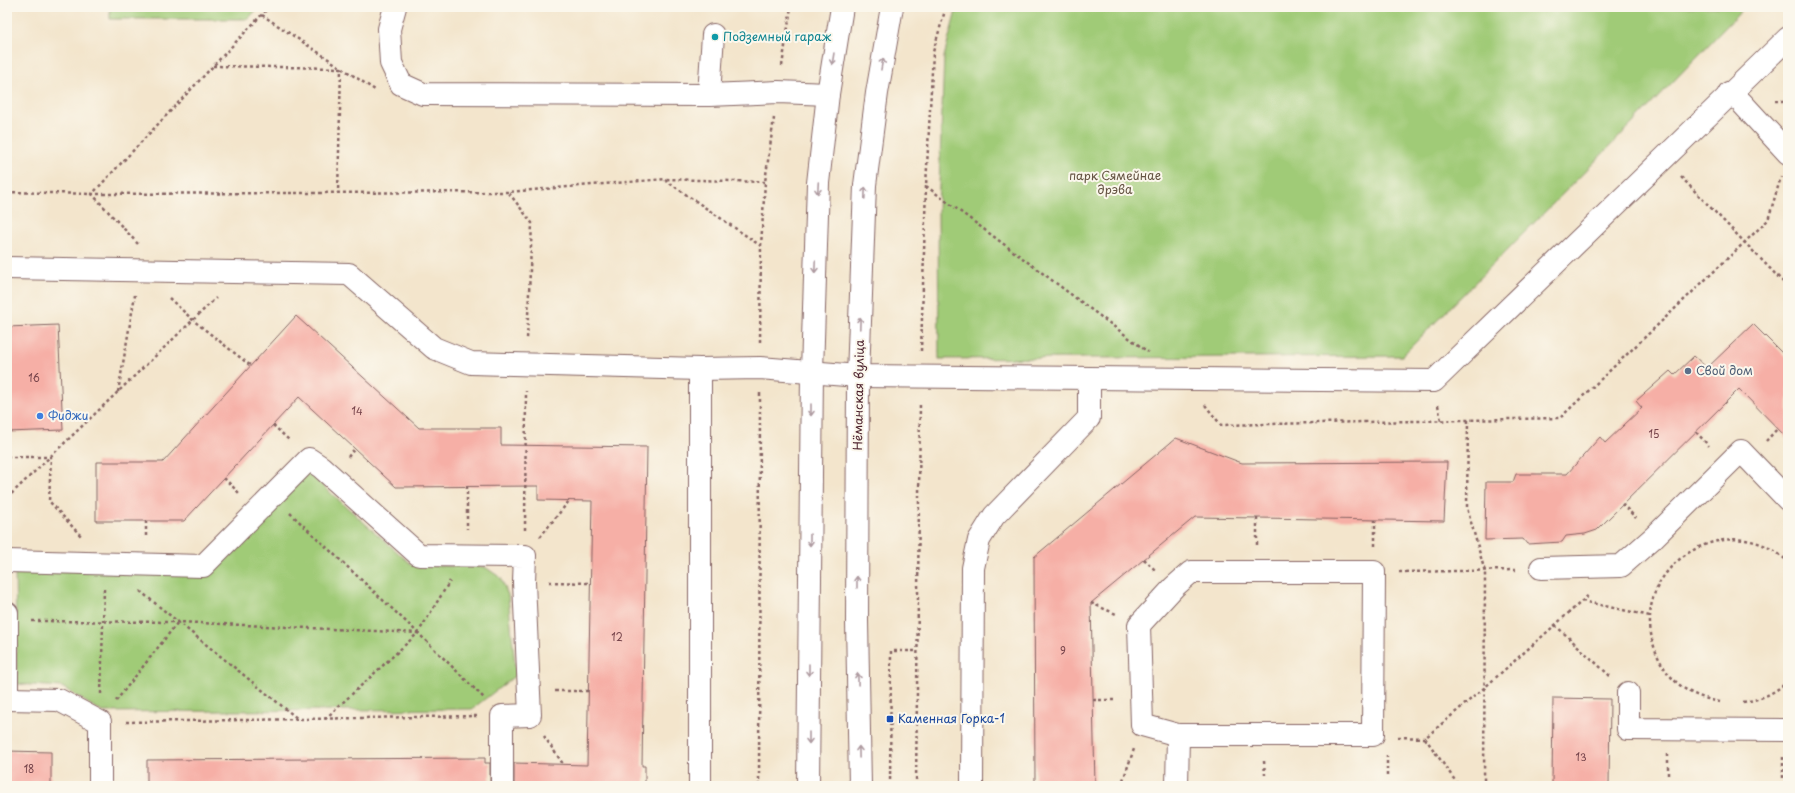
<svg xmlns="http://www.w3.org/2000/svg" width="1795" height="793" font-family="'Playpen Sans',sans-serif">
	<style>
		.green { fill: #a0cb77; stroke: #757551 }
		.building { fill: #f6afa6 }
		.lines { fill: none; stroke-linecap: round; stroke-linejoin: round }
		.minor-casing { stroke: #856463; stroke-width: 24 }
		.major-casing { stroke: #856463; stroke-width: 24 }
		.path { stroke: #856463; stroke-width: 2.5; stroke-dasharray: 3 3; stroke-linecap: butt }
		.minor { stroke: #fff; stroke-width: 22 }
		.major { stroke: #fff; stroke-width: 22 }
		.oneway { stroke: #ae9aa0 }
		.culture-dot { fill: #0f9aa8; stroke: #fbf7ec; stroke-width: 1.5 }
		.service-dot { fill: #5c6f8a; stroke: #fbf7ec; stroke-width: 1.5 }
		.shop-dot { fill: #3f7fe0; stroke: #fbf7ec; stroke-width: 1.5 }
		.transit-dot { fill: #1a4fb4; stroke: #fbf7ec; stroke-width: 1.5 }
		.labels { text-anchor: middle; stroke-width: 4; stroke-linejoin: round; paint-order: stroke }
		.number-label { font-size: 10px; fill: #75434a }
		.culture-label { font-size: 12px; fill: #0d838f; stroke: #fbf7ec; text-anchor: start }
		.park-label { font-size: 12px; fill: #645342; stroke: #fbf7ec }
		.service-label { font-size: 12px; fill: #4e5e75; stroke: #fbf7ec; text-anchor: start }
		.street-label { font-size: 12px; fill: #4a1f2b; stroke: #fbf7ec }
		.shop-label { font-size: 12px; fill: #366cbe; stroke: #fbf7ec; text-anchor: start }
		.transit-label { font-size: 12px; fill: #164399; stroke: #fbf7ec; text-anchor: start }
	</style>
	<rect width="100%" height="100%" fill="#fbf7ec"/>
	<filter id="ink" filterUnits="userSpaceOnUse"><feTurbulence type="fractalNoise" baseFrequency=".025" numOctaves="2"/><feDisplacementMap in="SourceGraphic" scale="8" xChannelSelector="R" yChannelSelector="G"/><feConvolveMatrix kernelMatrix="1 2 1 2 8 2 1 2 1" color-interpolation-filters="sRGB"/></filter>
	<filter id="wash" filterUnits="userSpaceOnUse"><feTurbulence type="fractalNoise" baseFrequency=".012" numOctaves="4" result="noise"/><feDisplacementMap in="SourceGraphic" scale="16" xChannelSelector="R" yChannelSelector="G"/><feGaussianBlur stdDeviation="0.9" result="paint"/><feColorMatrix in="noise" values="0 0 0 0 0 0 0 0 0 0 0 0 0 0 0 0 0 1.4 0 .05"/><feComposite in="paint" operator="in"/></filter>
	<g filter="url(#wash)">
		<rect width="100%" height="100%" fill="#f3e5cc"/>
		<g class="green">
			<path d="M 110,7 L 259,7 L 248,19 L 110,19 Z"/>
			<path d="M 957,7 L 1745,7 L 1639,117 L 1402,356 L 939,359 L 938,211 L 944,57 Z"/>
			<path d="M 307,472 L 412,565 L 485,567 L 501,578 L 508,595 L 516,675 L 472,709 L 102,712 L 62,687 L 17,684 L 15,568 L 205,573 Z"/>
		</g>
		<g id="blocks">
			<g class="building">
				<path d="M 296,316 L 419,428 L 501,428 L 501,445 L 647,447 L 642,766 L 645,766 L 645,786 L 514,786 L 514,763 L 587,765 L 592,501 L 538,500 L 538,486 L 396,487 L 299,397 L 184,521 L 96,521 L 96,462 L 163,462 Z"/>
				<path d="M 1753,324 L 1788,359 L 1788,439 L 1739,389 L 1597,530 L 1585,534 L 1566,536 L 1562,542 L 1527,544 L 1523,539 L 1485,540 L 1486,482 L 1513,482 L 1516,474 L 1567,474 L 1600,437 L 1605,443 L 1642,408 L 1636,401 L 1670,371 L 1674,375 L 1694,356 L 1707,368 Z"/>
				<path d="M 58,325 L 63,430 L 7,432 L 7,327 Z"/>
				<path d="M 1176,438 L 1242,463 L 1447,462 L 1444,521 L 1195,517 L 1091,603 L 1095,786 L 1035,786 L 1034,557 Z"/>
				<path d="M 1553,698 L 1610,699 L 1609,786 L 1552,786 Z"/>
				<path d="M 7,751 L 51,752 L 51,786 L 7,786 Z"/>
				<path d="M 485,758 L 485,763 L 490,763 L 490,786 L 147,786 L 147,760 Z"/>
			</g>
		</g>
	</g>
	<g filter="url(#ink)">
		<use href="#blocks" fill-opacity="0" stroke="#856463" stroke-width="1"/>
		<g class="lines">
			<defs>
				<g id="minor">
					<path d="M 395,7 L 389,29 L 391,63 L 401,84 L 423,94 L 709,95 L 778,92 L 828,94"/>
					<path d="M 1729,93 L 1741,102 L 1788,153"/>
					<path d="M 709,95 L 713,35"/>
					<path d="M 7,268 L 349,274 L 434,348 L 471,363 L 700,369 L 760,368 L 858,376 L 1434,381 L 1788,38"/>
					<path d="M 7,561 L 203,566 L 309,459 L 321,467 L 419,555 L 525,556 L 524,582 L 530,715 L 502,716 L 502,786"/>
					<path d="M 1541,568 L 1621,566 L 1654,537 L 1741,451 L 1788,500"/>
					<path d="M 1191,572 L 1374,572 L 1373,735 L 1178,735 L 1142,725 L 1139,625 L 1174,587 Z"/>
					<path d="M 7,613 L 7,699 L 59,700 L 100,722 L 100,786"/>
					<path d="M 1628,693 L 1628,729 L 1788,730"/>
					<path d="M 700,786 L 700,369"/>
					<path d="M 972,786 L 973,568 L 979,540 L 994,516 L 1089,418 L 1089,378"/>
					<path d="M 1177,786 L 1178,735"/>
				</g>
				<g id="major">
					<path d="M 808,786 L 812,371 L 818,183 L 828,94 L 842,7"/>
					<path d="M 860,786 L 857,621 L 858,376 L 865,185 L 877,93 L 892,7"/>
				</g>
			</defs>
			<use href="#minor" class="minor-casing"/>
			<use href="#major" class="major-casing"/>
			<g class="path">
				<path d="M 262,15 L 375,90"/>
				<path d="M 213,66 L 341,68 L 338,193"/>
				<path d="M 782,66 L 791,7"/>
				<path d="M 1775,101 L 1788,101"/>
				<path d="M 1681,177 L 1788,287"/>
				<path d="M 665,180 L 761,246"/>
				<path d="M 926,186 L 1148,352"/>
				<path d="M 7,192 L 92,194 L 509,192 L 665,179 L 765,182"/>
				<path d="M 509,193 L 532,223 L 527,340"/>
				<path d="M 138,244 L 92,194 L 269,7"/>
				<path d="M 169,298 L 194,321 L 251,366"/>
				<path d="M 760,342 L 761,246 L 765,182 L 774,118"/>
				<path d="M 921,351 L 926,186 L 933,52 L 946,7"/>
				<path d="M 118,392 L 135,295"/>
				<path d="M 1205,405 L 1221,425 L 1560,418 L 1768,220 L 1781,177"/>
				<path d="M 1438,405 L 1441,420"/>
				<path d="M 1468,420 L 1467,508 L 1485,572 L 1484,786"/>
				<path d="M 273,425 L 290,441"/>
				<path d="M 1696,432 L 1709,446"/>
				<path d="M 1766,441 L 1778,428"/>
				<path d="M 7,457 L 51,457 L 49,501 L 81,536"/>
				<path d="M 348,457 L 355,448"/>
				<path d="M 224,478 L 239,493"/>
				<path d="M 467,486 L 467,529"/>
				<path d="M 7,498 L 216,298"/>
				<path d="M 1622,504 L 1636,518"/>
				<path d="M 290,513 L 418,633 L 485,699"/>
				<path d="M 1257,518 L 1257,546"/>
				<path d="M 146,521 L 146,538"/>
				<path d="M 525,530 L 526,391"/>
				<path d="M 540,537 L 569,501"/>
				<path d="M 1375,546 L 1375,520"/>
				<path d="M 1144,559 L 1155,570"/>
				<path d="M 1399,572 L 1516,570"/>
				<path d="M 549,582 L 590,583"/>
				<path d="M 140,591 L 298,719"/>
				<path d="M 1582,601 L 1650,616"/>
				<path d="M 1091,603 L 1116,614"/>
				<path d="M 32,621 L 178,622 L 418,633"/>
				<path d="M 1555,625 L 1610,676"/>
				<path d="M 555,691 L 588,691"/>
				<path d="M 101,694 L 104,589"/>
				<path d="M 1093,700 L 1116,700"/>
				<path d="M 116,701 L 178,622"/>
				<path d="M 1720,702 C 1706,699 1692,695 1681,686 C 1653,665 1642,622 1656,590 C 1674,548 1730,525 1771,549 C 1777,552 1782,557 1788,561"/>
				<path d="M 1743,702 C 1760,700 1775,693 1788,681"/>
				<path d="M 325,719 L 418,633 L 450,581"/>
				<path d="M 126,722 L 477,716"/>
				<path d="M 544,736 L 563,764"/>
				<path d="M 1398,737 L 1425,738 L 1484,688 L 1590,594"/>
				<path d="M 1425,738 L 1459,786"/>
				<path d="M 1668,754 L 1668,778"/>
				<path d="M 1264,761 L 1265,775"/>
				<path d="M 1387,776 L 1387,756"/>
				<path d="M 1783,778 L 1783,755"/>
				<path d="M 759,786 L 760,393"/>
				<path d="M 890,786 L 891,651 L 918,651"/>
				<path d="M 916,786 L 920,402"/>
				<path d="M 1121,786 L 1134,749"/>
			</g>
			<use href="#minor" class="minor"/>
			<use href="#major" class="major"/>
		</g>
		<defs><path id="oneway-shaft" d="M-6 0H5M1.5-3L5.5 0L1.5 3" fill="none" stroke-width="1.6" stroke-linecap="round" stroke-linejoin="round"/></defs>
		<g class="oneway">
			<use href="#oneway-shaft" transform="translate(833 59) rotate(99)"/>
			<use href="#oneway-shaft" transform="translate(882 64) rotate(-80)"/>
			<use href="#oneway-shaft" transform="translate(818 188) rotate(93)"/>
			<use href="#oneway-shaft" transform="translate(865 193) rotate(-88)"/>
			<use href="#oneway-shaft" transform="translate(815 267) rotate(92)"/>
			<use href="#oneway-shaft" transform="translate(860 323) rotate(-88)"/>
			<use href="#oneway-shaft" transform="translate(811 410) rotate(90)"/>
			<use href="#oneway-shaft" transform="translate(810 540) rotate(90)"/>
			<use href="#oneway-shaft" transform="translate(857 582) rotate(-90)"/>
			<use href="#oneway-shaft" transform="translate(809 670) rotate(90)"/>
			<use href="#oneway-shaft" transform="translate(858 679) rotate(-91)"/>
			<use href="#oneway-shaft" transform="translate(809 738) rotate(90)"/>
			<use href="#oneway-shaft" transform="translate(859 752) rotate(-91)"/>
		</g>
	</g>
	<circle class="culture-dot" cx="715" cy="37" r="4"/>
	<circle class="service-dot" cx="1688" cy="371" r="4"/>
	<circle class="shop-dot" cx="40" cy="416" r="4"/>
	<rect class="transit-dot" x="886" y="715" width="8" height="8" rx="2"/>
	<g class="labels">
		<g class="number-label">
			<text x="34" y="382">16</text>
			<text x="357" y="415">14</text>
			<text x="1654" y="438">15</text>
			<text x="617" y="641">12</text>
			<text x="1063" y="655">9</text>
			<text x="1581" y="761">13</text>
			<text x="29" y="773">18</text>
		</g>
		<g class="culture-label">
			<text x="723" y="41">Подземный гараж</text>
		</g>
		<g class="park-label">
			<text x="1115" y="180">парк Сямейнае<tspan x="1115" dy="14">дрэва</tspan></text>
		</g>
		<g class="service-label">
			<text x="1696" y="375">Свой дом</text>
		</g>
		<g class="street-label">
			<text transform="translate(859 395) rotate(-89)" y="4">Нёманская вуліца</text>
		</g>
		<g class="shop-label">
			<text x="48" y="420">Фиджи</text>
		</g>
		<g class="transit-label">
			<text x="898" y="723">Каменная Горка-1</text>
		</g>
	</g>
	<rect width="1795" height="793" fill="none" stroke="#fbf7ec" stroke-width="24"/>
</svg>
